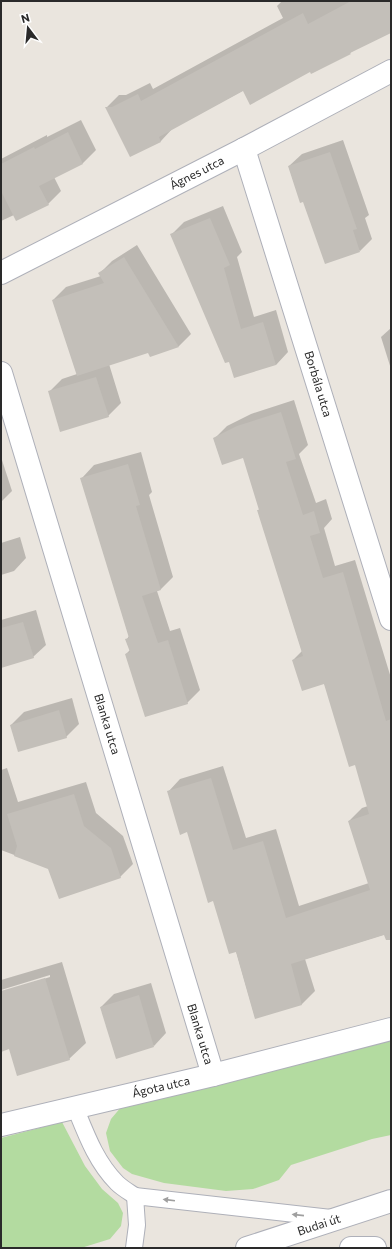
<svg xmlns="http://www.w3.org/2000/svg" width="392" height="1249" font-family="Commissioner,sans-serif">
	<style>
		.green { fill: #b3dba0 }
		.shadow { fill: #0003 }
		.building { fill: #c3bfb9 }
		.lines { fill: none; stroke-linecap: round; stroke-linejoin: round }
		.service-casing { stroke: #aeb0b9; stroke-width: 18 }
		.minor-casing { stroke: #aeb0b9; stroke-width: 24 }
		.secondary-casing { stroke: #aeb0b9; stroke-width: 24 }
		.service { stroke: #fff; stroke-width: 16 }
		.minor { stroke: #fff; stroke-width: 22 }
		.secondary { stroke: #fff; stroke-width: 22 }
		.oneway { fill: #9f9f9f }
		.labels { text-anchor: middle; stroke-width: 3; stroke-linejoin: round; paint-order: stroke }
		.street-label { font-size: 12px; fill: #2a2a2a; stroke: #fff }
	</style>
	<rect width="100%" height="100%" fill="#eae5de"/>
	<g class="green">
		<path d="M 391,1035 L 391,1135 L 372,1139 L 291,1165 L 279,1180 L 253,1189 L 226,1191 L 164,1183 L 132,1174 L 123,1168 L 110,1151 L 106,1133 L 111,1119 L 122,1106 Z"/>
		<path d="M 62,1122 L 85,1166 L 102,1189 L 118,1203 L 123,1213 L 121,1226 L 110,1239 L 81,1248 L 2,1248 L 1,1247 L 1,1138 Z"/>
	</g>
	<g class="shadow">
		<path d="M 282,1 L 391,1 L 391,32 L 354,50 L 350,53 L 312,73 L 311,71 L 244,90 L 173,128 L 161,141 L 131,155 L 107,107 L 119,95 L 126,95 L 150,83 L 153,89 L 283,18 L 277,6 Z"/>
		<path d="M 81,120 L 96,150 L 83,163 L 54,177 L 61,191 L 48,204 L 14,215 L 1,221 L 1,159 L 47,135 L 47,137 Z"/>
		<path d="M 343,140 L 369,215 L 365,218 L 372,239 L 360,251 L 304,200 L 289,166 L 302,154 Z"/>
		<path d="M 223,206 L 242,252 L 237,257 L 254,317 L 276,310 L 288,352 L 276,365 L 229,361 L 171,235 L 184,222 Z"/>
		<path d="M 137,245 L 191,334 L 179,346 L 150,355 L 149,352 L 109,364 L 121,403 L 108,416 L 49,392 L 62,379 L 77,374 L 53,300 L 66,287 L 101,276 L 100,273 L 112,261 Z"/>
		<path d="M 391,328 L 391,369 L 381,337 Z"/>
		<path d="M 294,400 L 308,445 L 299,454 L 316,503 L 326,499 L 332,519 L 324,528 L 335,566 L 355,560 L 391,678 L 391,939 L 389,933 L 305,959 L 315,991 L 302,1004 L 255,1017 L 236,951 L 214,900 L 188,831 L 168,792 L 180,779 L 223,766 L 246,838 L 276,829 L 299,906 L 369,883 L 349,821 L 362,808 L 368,806 L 356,764 L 324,683 L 293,660 L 302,651 L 258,510 L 260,509 L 244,457 L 214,439 L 227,426 L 251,414 Z"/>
		<path d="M 141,452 L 152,492 L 149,495 L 173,577 L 161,589 L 157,591 L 170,631 L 180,628 L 200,690 L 187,703 L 126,654 L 130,650 L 127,639 L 129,636 L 82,478 L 94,465 Z"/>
		<path d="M 1,457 L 12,491 L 1,502 Z"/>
		<path d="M 20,537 L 26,558 L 14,571 L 1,575 L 1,543 Z"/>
		<path d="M 36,610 L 46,645 L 33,657 L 1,667 L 1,620 Z"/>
		<path d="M 72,698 L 79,724 L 66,737 L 11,725 L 24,712 Z"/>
		<path d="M 7,768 L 18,802 L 86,782 L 96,813 L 123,836 L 133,864 L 120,877 L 49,868 L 1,850 L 1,770 Z"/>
		<path d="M 62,962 L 86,1043 L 69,1059 L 10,1048 L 1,1051 L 1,992 L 50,977 L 50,975 L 1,990 L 1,980 Z"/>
		<path d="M 151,983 L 166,1033 L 154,1046 L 101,1007 L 114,994 Z"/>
	</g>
	<g class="building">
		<path d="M 351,1 L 391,1 L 391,33 L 350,53 L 351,54 L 311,74 L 310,72 L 250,105 L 243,91 L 159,137 L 161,142 L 130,157 L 105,107 L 112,107 L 138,94 L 141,101 L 303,13 L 308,24 Z"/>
		<path d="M 68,132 L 83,164 L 39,186 L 49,205 L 16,221 L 1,191 L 1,164 L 34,147 L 35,149 Z"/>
		<path d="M 330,152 L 357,229 L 353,230 L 360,252 L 325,264 L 303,202 L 300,203 L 288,166 Z"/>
		<path d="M 210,218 L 230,265 L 224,268 L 241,329 L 263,322 L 276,365 L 234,378 L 229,362 L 225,363 L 170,234 Z"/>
		<path d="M 124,257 L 179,347 L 150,357 L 148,353 L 77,376 L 52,300 L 104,283 L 98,273 Z"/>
		<path d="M 96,377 L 109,417 L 60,432 L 48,391 Z"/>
		<path d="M 281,412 L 296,459 L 286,462 L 303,515 L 314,511 L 320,533 L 310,536 L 323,578 L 343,572 L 386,721 L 391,719 L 391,940 L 386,940 L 384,935 L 291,964 L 302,1005 L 255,1019 L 236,952 L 229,954 L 213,901 L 208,903 L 187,832 L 180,835 L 167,791 L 211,778 L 233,850 L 263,841 L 286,918 L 370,890 L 348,821 L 369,814 L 355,765 L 349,767 L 324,684 L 302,691 L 292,660 L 303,656 L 257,510 L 259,510 L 243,458 L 222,465 L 213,438 L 237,426 Z"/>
		<path d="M 128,464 L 140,505 L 136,506 L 161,590 L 142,596 L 158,643 L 168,640 L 188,704 L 145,717 L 125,654 L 130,652 L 125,639 L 129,638 L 80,478 Z"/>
		<path d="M 23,622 L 34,658 L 1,668 L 1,628 Z"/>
		<path d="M 59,710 L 67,738 L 18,752 L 10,725 Z"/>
		<path d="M 74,794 L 84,826 L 111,848 L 121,878 L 59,899 L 48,869 L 14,856 L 17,846 L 7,814 Z"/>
		<path d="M 45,978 L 70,1060 L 17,1076 L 9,1049 L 1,1052 L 1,991 Z"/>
		<path d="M 139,995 L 154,1047 L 116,1059 L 100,1007 Z"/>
	</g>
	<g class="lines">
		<defs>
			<g id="service">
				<path d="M 75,1107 C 86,1134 96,1162 117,1183 C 122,1188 129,1192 135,1196"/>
				<path d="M 134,1248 L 137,1225 L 135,1196 L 331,1218"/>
			</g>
			<g id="minor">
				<path d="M 244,149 L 391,619"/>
				<path d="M 1,273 L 244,149 L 391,71"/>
				<path d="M 1,373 L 213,1075"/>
				<path d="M 1,1125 L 213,1075 L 391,1029"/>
				<path d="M 351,1248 L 375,1248"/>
			</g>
			<path id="secondary" d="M 247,1248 L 391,1201"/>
		</defs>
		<use href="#service" class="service-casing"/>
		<use href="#minor" class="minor-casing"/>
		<use href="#secondary" class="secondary-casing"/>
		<use href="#service" class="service"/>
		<use href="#minor" class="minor"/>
		<use href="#secondary" class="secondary"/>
	</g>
	<defs><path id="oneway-solid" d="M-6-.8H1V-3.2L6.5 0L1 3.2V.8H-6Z"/></defs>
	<g class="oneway">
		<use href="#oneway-solid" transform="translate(169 1200) rotate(-173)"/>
		<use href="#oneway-solid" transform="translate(298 1215) rotate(-174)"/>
	</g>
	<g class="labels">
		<g class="street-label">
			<text transform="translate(197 173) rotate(-27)" y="4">Ágnes utca</text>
			<text transform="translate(318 384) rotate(73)" y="4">Borbála utca</text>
			<text transform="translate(107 724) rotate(73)" y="4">Blanka utca</text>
			<text transform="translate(200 1034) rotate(73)" y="4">Blanka utca</text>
			<text transform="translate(161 1087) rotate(-13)" y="4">Ágota utca</text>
			<text transform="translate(319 1225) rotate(-18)" y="4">Budai út</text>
		</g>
	</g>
	<rect width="392" height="1249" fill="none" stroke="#2a2a2a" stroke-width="4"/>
	<g transform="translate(28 28) rotate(344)" stroke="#ffffff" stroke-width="3" paint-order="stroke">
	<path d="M0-3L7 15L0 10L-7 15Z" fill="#2a2a2a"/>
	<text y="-6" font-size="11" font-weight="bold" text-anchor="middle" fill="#2a2a2a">N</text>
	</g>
</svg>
